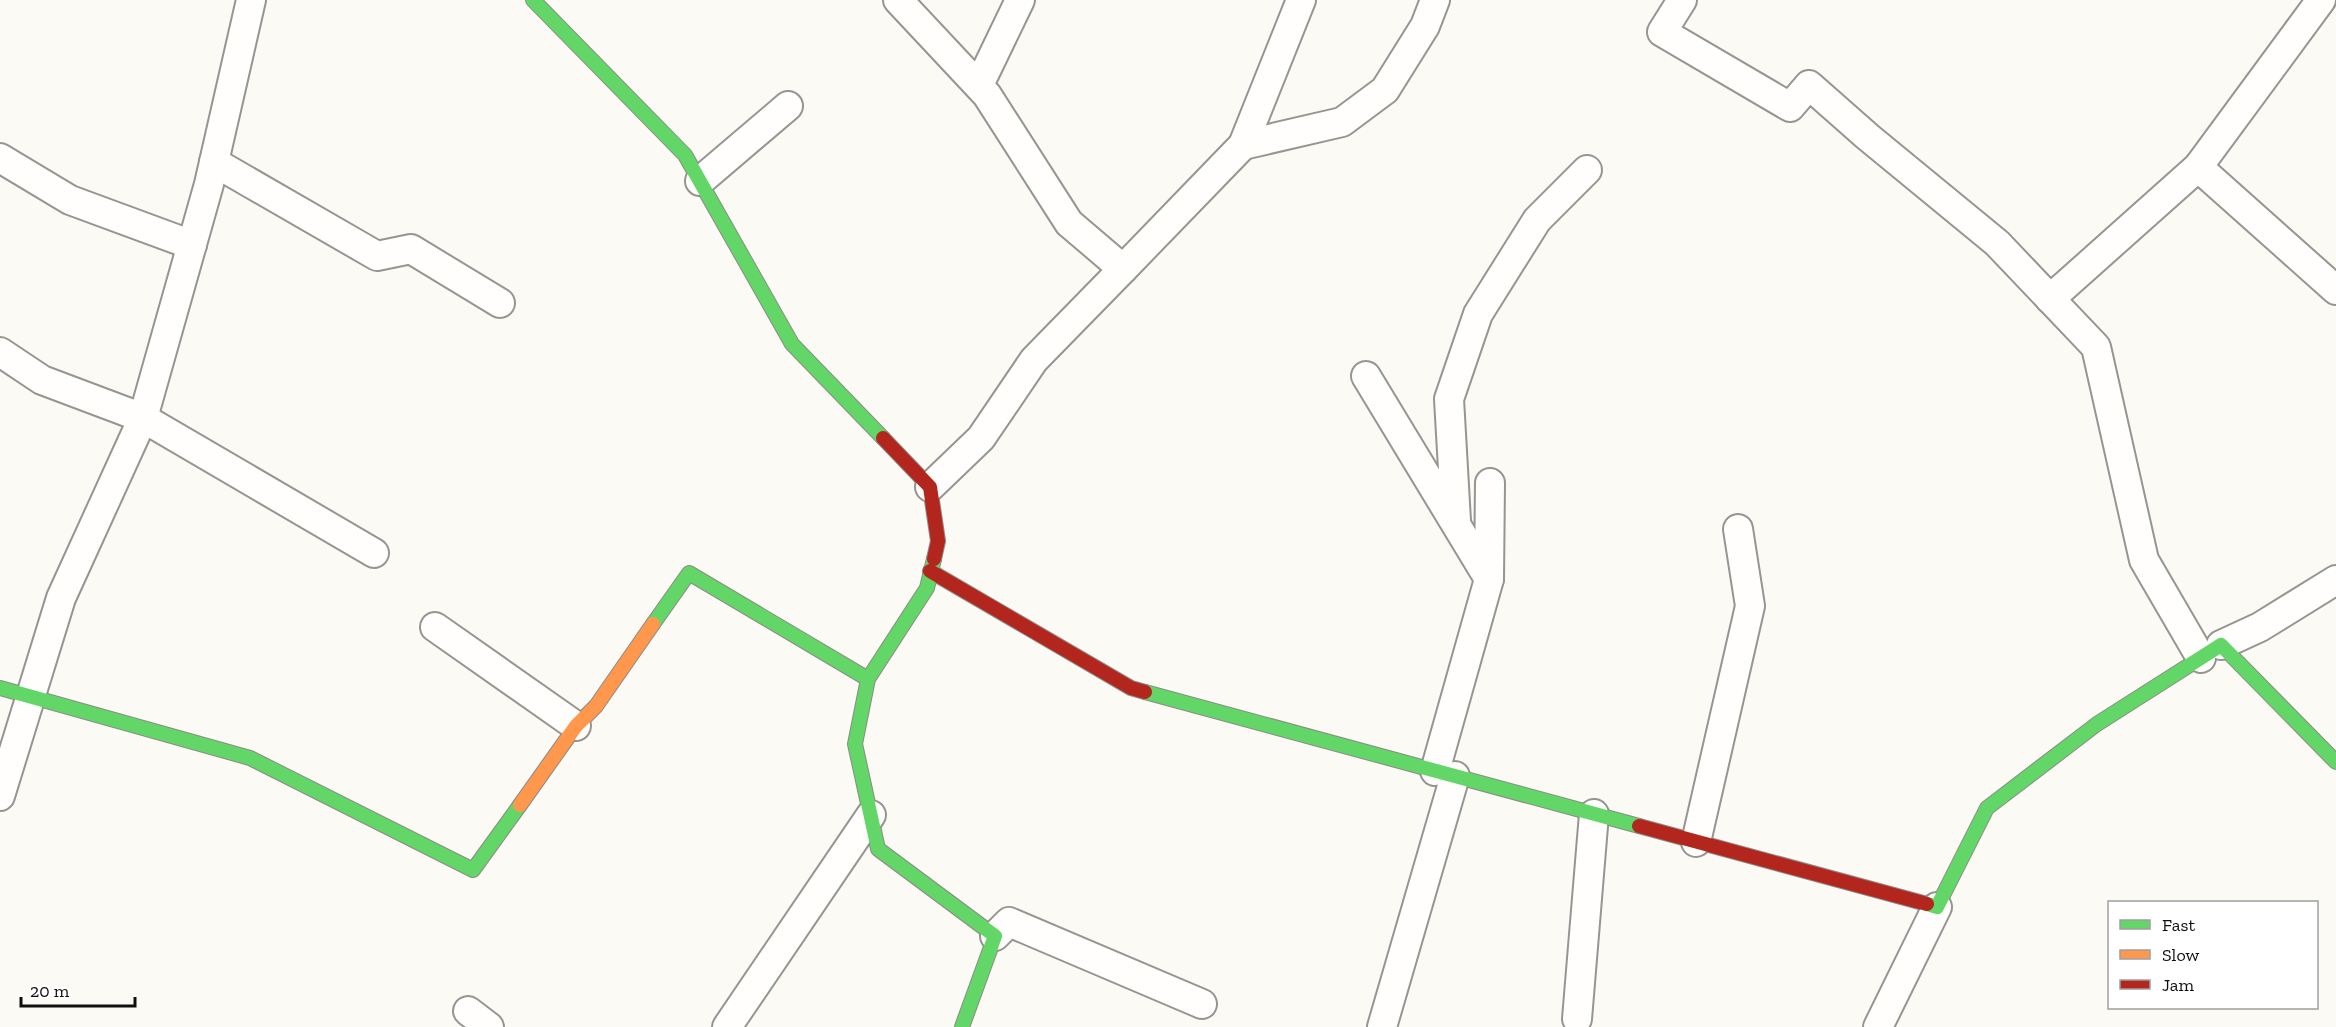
<svg xmlns="http://www.w3.org/2000/svg" width="2336" height="1027" font-family="'Zilla Slab',serif">
	<style>
		.lines { fill: none; stroke-linecap: round; stroke-linejoin: round }
		.street-casing { stroke: #969592; stroke-width: 32 }
		.fast-casing { stroke: #8c8b89; stroke-width: 16 }
		.slow-casing { stroke: #8c8b89; stroke-width: 16 }
		.jam-casing { stroke: #8c8b89; stroke-width: 16 }
		.street { stroke: #fffefd; stroke-width: 28 }
		.fast { stroke: #63d668; stroke-width: 14 }
		.slow { stroke: #ff974d; stroke-width: 14 }
		.jam { stroke: #b3261e; stroke-width: 14 }
	</style>
	<rect width="100%" height="100%" fill="#fcfaf4"/>
	<g class="lines">
		<defs>
			<g id="street">
				<path d="M 898,0 L 987,95 L 1069,223 L 1123,269 L 1034,360 L 981,438 L 930,487"/>
				<path d="M 1682,0 L 1662,32 L 1790,107 L 1809,85 L 1868,137 L 1997,243 L 2096,347 L 2144,560 L 2201,658"/>
				<path d="M 979,85 L 1020,0"/>
				<path d="M 1243,145 L 1342,122 L 1385,90 L 1425,26 L 1435,0"/>
				<path d="M 0,158 L 70,200 L 192,245"/>
				<path d="M 214,162 L 377,256 L 411,249 L 500,303"/>
				<path d="M 2198,167 L 2321,0"/>
				<path d="M 700,181 L 788,106"/>
				<path d="M 1123,269 L 1243,145 L 1301,0"/>
				<path d="M 2050,299 L 2198,167 L 2336,290"/>
				<path d="M 0,352 L 42,380 L 143,418 L 374,553"/>
				<path d="M 1366,376 L 1489,579 L 1435,771"/>
				<path d="M 1456,521 L 1449,399 L 1478,314 L 1537,220 L 1587,170"/>
				<path d="M 1489,579 L 1490,483"/>
				<path d="M 435,627 L 576,726"/>
				<path d="M 2221,645 L 2260,627 L 2336,580"/>
				<path d="M 0,796 L 61,598 L 143,418 L 209,184 L 251,0"/>
				<path d="M 1696,842 L 1750,606 L 1738,529"/>
				<path d="M 995,936 L 1009,922 L 1202,1004"/>
				<path d="M 468,1011 L 489,1027"/>
				<path d="M 1577,1019 L 1594,814"/>
				<path d="M 727,1027 L 871,815"/>
				<path d="M 1382,1027 L 1455,776"/>
				<path d="M 1878,1027 L 1937,907"/>
			</g>
			<g id="fast">
				<path d="M 533,0 L 685,155 L 792,344 L 883,438"/>
				<path d="M 934,559 L 927,588 L 868,679 L 855,744 L 878,849 L 995,936 L 962,1027"/>
				<path d="M 653,624 L 689,573 L 868,679"/>
				<path d="M 0,688 L 250,758 L 473,870 L 520,805"/>
				<path d="M 1145,692 L 1639,826"/>
				<path d="M 1927,904 L 1937,907 L 1987,808 L 2097,724 L 2221,645 L 2336,762"/>
			</g>
			<path id="slow" d="M 520,805 L 576,726 L 596,706 L 653,624"/>
			<g id="jam">
				<path d="M 883,438 L 930,487 L 938,541 L 934,559"/>
				<path d="M 930,571 L 1131,688 L 1145,692"/>
				<path d="M 1639,826 L 1927,904"/>
			</g>
		</defs>
		<use href="#street" class="street-casing"/>
		<use href="#fast" class="fast-casing"/>
		<use href="#slow" class="slow-casing"/>
		<use href="#jam" class="jam-casing"/>
		<use href="#street" class="street"/>
		<use href="#fast" class="fast"/>
		<use href="#slow" class="slow"/>
		<use href="#jam" class="jam"/>
	</g>
	<rect x="2108" y="901" width="210" height="108" fill="#ffffff" stroke="#9f9f9f" stroke-width="1.5"/>
	<rect x="2120" y="920" width="30" height="9" fill="#63d668" stroke="#9f9f9f" stroke-width="1.5"/>
	<text x="2162" y="931" font-size="18" fill="#0f0f0f">Fast</text>
	<rect x="2120" y="950" width="30" height="9" fill="#ff974d" stroke="#9f9f9f" stroke-width="1.5"/>
	<text x="2162" y="961" font-size="18" fill="#0f0f0f">Slow</text>
	<rect x="2120" y="980" width="30" height="9" fill="#b3261e" stroke="#9f9f9f" stroke-width="1.5"/>
	<text x="2162" y="991" font-size="18" fill="#0f0f0f">Jam</text>
	<path d="M21 997v9h114v-9" fill="none" stroke="#0f0f0f" stroke-width="3"/>
	<text x="30" y="997" font-size="18" fill="#0f0f0f" stroke="#ffffff" stroke-width="4.5" paint-order="stroke">20 m</text>
</svg>
